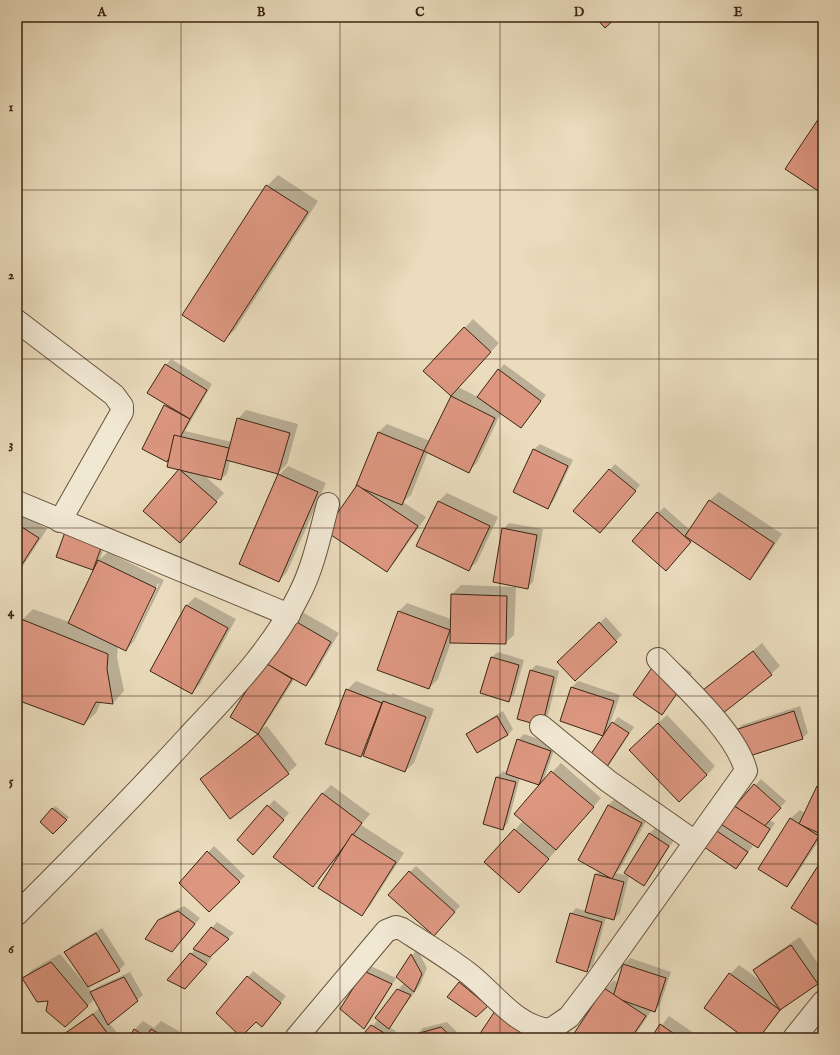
<svg xmlns="http://www.w3.org/2000/svg" width="840" height="1055" font-family="'IM FELL English',serif">
	<style>
		.shadow { fill: #0003; fill-rule: evenodd }
		.building { fill: #dd9781; stroke: #3b2512 }
		.lines { fill: none; stroke-linecap: round; stroke-linejoin: round }
		.minor-casing { stroke: #67533d; stroke-width: 24 }
		.minor { stroke: #f1e8d4; stroke-width: 22 }
		.grid { fill: none; stroke: #3b2512; stroke-width: 1; stroke-opacity: 0.55 }
		.neatline { fill: none; stroke: #3b2512; stroke-width: 1.5 }
		.grid-label { font-size: 13px; text-anchor: middle; font-weight: bold; fill: #3b2512 }
	</style>
	<rect width="100%" height="100%" fill="#eadcbd"/>
	<filter id="stains"><feTurbulence type="fractalNoise" baseFrequency=".005" numOctaves="4"/><feColorMatrix values="0 0 0 0 .2 0 0 0 0 .09 0 0 0 0 .02 0 0 0 .5 -.17"/></filter>
	<radialGradient id="worn" r=".72"><stop offset=".6" stop-color="#630" stop-opacity="0"/><stop offset="1" stop-color="#630" stop-opacity=".3"/></radialGradient>
	<g class="shadow">
		<path d="M 278,175 L 318,201 L 235,330 L 223,341 L 267,186 Z"/>
		<path d="M 473,319 L 499,343 L 458,387 L 478,397 L 504,364 L 546,395 L 521,427 L 501,413 L 477,463 L 469,471 L 428,452 L 411,495 L 403,502 L 426,517 L 395,562 L 387,571 L 357,486 L 379,432 L 387,424 L 430,441 L 452,396 L 425,371 Z"/>
		<path d="M 171,359 L 212,384 L 185,431 L 232,442 L 238,419 L 246,410 L 298,424 L 287,464 L 278,473 L 230,460 L 227,474 L 221,479 L 204,475 L 224,493 L 180,542 L 180,469 L 143,448 L 167,404 L 166,365 Z"/>
		<path d="M 540,444 L 573,460 L 553,502 L 547,508 L 514,492 L 534,449 Z"/>
		<path d="M 615,464 L 640,485 L 606,526 L 575,511 Z"/>
		<path d="M 288,466 L 326,483 L 287,572 L 279,581 L 240,564 L 279,475 Z"/>
		<path d="M 719,492 L 782,534 L 758,570 L 750,578 L 693,540 L 672,564 L 633,541 L 664,507 L 690,530 L 710,500 Z"/>
		<path d="M 447,493 L 498,517 L 477,562 L 468,570 L 417,545 L 439,501 Z"/>
		<path d="M 17,510 L 47,529 L 17,575 Z"/>
		<path d="M 509,523 L 543,529 L 533,582 L 527,588 L 503,529 Z"/>
		<path d="M 107,540 L 100,559 L 108,552 L 164,580 L 134,641 L 126,650 L 118,646 L 117,657 L 124,691 L 113,703 L 101,702 L 96,713 L 84,724 L 17,699 L 17,633 L 22,620 L 33,609 L 69,622 L 96,566 L 93,569 L 57,556 ZM 158,583 L 159,584 L 132,641 L 130,641 Z"/>
		<path d="M 461,585 L 516,587 L 514,635 L 505,643 L 451,642 L 438,679 L 429,688 L 399,611 L 407,603 L 451,619 L 452,594 Z"/>
		<path d="M 195,597 L 236,619 L 200,684 L 192,693 L 187,605 Z"/>
		<path d="M 297,609 L 339,633 L 314,676 L 306,685 L 295,678 L 263,728 L 267,726 L 297,765 L 288,773 L 201,779 L 258,733 L 288,618 Z"/>
		<path d="M 606,617 L 622,635 L 575,679 L 564,656 Z"/>
		<path d="M 762,643 L 780,666 L 771,674 L 701,693 Z"/>
		<path d="M 498,652 L 524,660 L 514,695 L 508,700 L 492,657 Z"/>
		<path d="M 664,654 L 692,673 L 662,714 Z"/>
		<path d="M 536,665 L 559,671 L 547,719 L 541,725 L 530,671 Z"/>
		<path d="M 356,681 L 391,695 L 392,693 L 434,709 L 414,763 L 405,771 L 365,753 L 361,756 L 327,743 L 347,690 Z"/>
		<path d="M 578,681 L 620,695 L 609,727 L 618,717 L 634,727 L 610,764 L 604,770 L 604,735 L 561,720 L 572,687 Z"/>
		<path d="M 800,706 L 808,733 L 802,738 L 736,731 L 742,725 Z"/>
		<path d="M 503,711 L 513,729 L 508,735 L 467,734 L 473,729 Z"/>
		<path d="M 667,715 L 715,766 L 707,775 L 639,741 Z"/>
		<path d="M 524,734 L 556,745 L 543,782 L 561,763 L 601,798 L 528,883 L 486,862 L 523,821 L 541,785 L 520,778 L 508,823 L 503,829 L 484,824 L 497,777 L 503,771 L 507,773 L 518,740 Z"/>
		<path d="M 761,779 L 786,801 L 769,820 L 775,823 L 763,841 L 757,847 L 749,841 L 748,842 L 753,846 L 736,868 L 698,842 L 735,797 L 741,801 Z"/>
		<path d="M 823,782 L 823,834 L 795,877 L 787,886 L 759,869 L 791,818 L 800,810 L 805,813 L 818,787 Z"/>
		<path d="M 331,785 L 370,814 L 361,825 L 404,853 L 370,906 L 361,915 L 334,861 L 313,886 L 274,857 L 323,793 Z"/>
		<path d="M 617,797 L 650,814 L 620,869 L 616,873 L 629,876 L 620,913 L 614,919 L 606,917 L 593,965 L 587,970 L 571,914 L 576,908 L 586,911 L 596,875 L 599,871 L 579,860 L 608,805 Z"/>
		<path d="M 274,800 L 289,813 L 258,848 L 238,840 Z"/>
		<path d="M 55,806 L 69,817 L 53,833 L 53,809 Z"/>
		<path d="M 655,828 L 674,840 L 649,879 L 644,885 L 649,834 Z"/>
		<path d="M 214,846 L 245,876 L 209,911 L 180,883 Z"/>
		<path d="M 416,866 L 460,906 L 439,929 L 410,872 Z"/>
		<path d="M 184,906 L 200,918 L 178,945 L 159,921 L 165,915 Z"/>
		<path d="M 217,922 L 234,933 L 209,956 L 212,958 L 190,982 L 191,954 Z"/>
		<path d="M 102,928 L 125,964 L 119,970 L 88,987 L 92,992 L 97,987 L 130,972 L 143,995 L 109,1023 L 119,1035 L 116,1038 L 65,1038 L 63,1036 L 68,1031 L 100,1008 L 95,999 L 65,1026 L 49,1000 L 23,979 L 32,970 L 60,954 L 86,985 L 87,984 L 66,952 L 71,946 Z"/>
		<path d="M 800,937 L 823,971 L 823,978 L 784,1006 L 759,1038 L 747,1038 L 705,1008 L 730,974 L 739,965 L 762,982 L 754,970 L 763,962 Z"/>
		<path d="M 417,949 L 427,968 L 420,985 L 389,1027 L 396,1031 L 391,1038 L 362,1038 L 378,1020 L 398,990 L 404,983 L 397,977 L 369,1022 L 363,1027 L 365,971 L 371,966 L 396,978 Z"/>
		<path d="M 630,958 L 671,972 L 660,1005 L 654,1010 L 652,1010 L 633,1038 L 572,1038 L 605,989 L 614,980 L 618,983 L 624,964 Z"/>
		<path d="M 253,971 L 286,996 L 267,1020 L 256,1021 L 248,977 Z"/>
		<path d="M 465,977 L 492,1000 L 476,1016 L 448,996 Z"/>
		<path d="M 509,997 L 534,1014 L 518,1038 L 478,1038 Z"/>
		<path d="M 669,1016 L 701,1038 L 652,1038 Z"/>
		<path d="M 143,1021 L 154,1028 L 161,1021 L 182,1033 L 178,1038 L 130,1038 L 135,1029 Z"/>
		<path d="M 447,1022 L 463,1038 L 423,1038 L 417,1034 L 423,1028 Z"/>
	</g>
	<g class="building">
		<path d="M 595,17 L 617,17 L 605,28 Z"/>
		<path d="M 823,112 L 823,194 L 785,169 Z"/>
		<path d="M 266,185 L 308,212 L 224,342 L 182,315 Z"/>
		<path d="M 464,327 L 491,352 L 451,396 L 423,371 Z"/>
		<path d="M 165,364 L 207,390 L 190,419 L 147,393 Z"/>
		<path d="M 498,369 L 541,401 L 521,428 L 477,397 Z"/>
		<path d="M 451,396 L 495,418 L 469,473 L 424,451 Z"/>
		<path d="M 164,405 L 190,419 L 167,462 L 142,449 Z"/>
		<path d="M 237,418 L 290,433 L 278,474 L 226,460 Z"/>
		<path d="M 378,432 L 424,451 L 402,505 L 356,486 Z"/>
		<path d="M 174,435 L 229,448 L 221,480 L 167,467 Z"/>
		<path d="M 533,449 L 568,466 L 548,509 L 513,492 Z"/>
		<path d="M 179,469 L 217,502 L 180,543 L 143,511 Z"/>
		<path d="M 609,469 L 636,491 L 600,533 L 573,511 Z"/>
		<path d="M 278,474 L 318,492 L 279,582 L 239,564 Z"/>
		<path d="M 357,485 L 418,526 L 387,572 L 325,531 Z"/>
		<path d="M 709,500 L 774,543 L 750,580 L 685,536 Z"/>
		<path d="M 438,501 L 490,526 L 469,571 L 416,546 Z"/>
		<path d="M 657,512 L 691,542 L 666,571 L 632,541 Z"/>
		<path d="M 17,524 L 39,538 L 17,572 Z"/>
		<path d="M 502,528 L 537,535 L 528,589 L 493,582 Z"/>
		<path d="M 65,532 L 102,545 L 93,570 L 56,557 Z"/>
		<path d="M 98,560 L 156,588 L 126,651 L 68,623 Z"/>
		<path d="M 451,594 L 507,596 L 506,644 L 450,643 Z"/>
		<path d="M 186,605 L 228,628 L 192,694 L 150,671 Z"/>
		<path d="M 398,611 L 450,630 L 429,689 L 377,670 Z"/>
		<path d="M 288,617 L 331,642 L 306,686 L 263,662 Z"/>
		<path d="M 21,619 L 108,654 L 107,669 L 113,704 L 96,702 L 84,725 L 17,700 L 17,630 Z"/>
		<path d="M 599,622 L 617,642 L 575,681 L 557,662 Z"/>
		<path d="M 753,651 L 772,675 L 718,717 L 699,693 Z"/>
		<path d="M 491,657 L 519,665 L 509,702 L 480,693 Z"/>
		<path d="M 658,659 L 687,679 L 662,715 L 633,695 Z"/>
		<path d="M 264,662 L 292,679 L 258,734 L 230,717 Z"/>
		<path d="M 530,670 L 554,677 L 542,726 L 517,719 Z"/>
		<path d="M 571,687 L 614,701 L 603,736 L 560,721 Z"/>
		<path d="M 346,689 L 382,703 L 361,757 L 325,744 Z"/>
		<path d="M 383,701 L 426,717 L 405,772 L 363,756 Z"/>
		<path d="M 794,711 L 803,739 L 743,758 L 735,730 Z"/>
		<path d="M 497,716 L 508,735 L 477,753 L 466,734 Z"/>
		<path d="M 612,722 L 629,733 L 604,771 L 587,760 Z"/>
		<path d="M 658,723 L 707,775 L 679,802 L 629,750 Z"/>
		<path d="M 258,734 L 289,774 L 230,819 L 200,779 Z"/>
		<path d="M 517,739 L 551,751 L 539,785 L 506,774 Z"/>
		<path d="M 551,771 L 594,807 L 556,850 L 514,814 Z"/>
		<path d="M 496,777 L 516,782 L 503,830 L 483,824 Z"/>
		<path d="M 754,784 L 781,808 L 761,830 L 735,806 Z"/>
		<path d="M 817,786 L 823,789 L 823,835 L 799,824 Z"/>
		<path d="M 322,793 L 362,823 L 313,887 L 273,857 Z"/>
		<path d="M 728,802 L 770,829 L 758,848 L 716,821 Z"/>
		<path d="M 267,805 L 284,820 L 253,855 L 237,840 Z"/>
		<path d="M 608,805 L 642,823 L 612,879 L 578,860 Z"/>
		<path d="M 52,808 L 67,820 L 53,834 L 40,822 Z"/>
		<path d="M 790,818 L 819,836 L 787,887 L 758,869 Z"/>
		<path d="M 708,825 L 748,852 L 736,869 L 697,842 Z"/>
		<path d="M 514,829 L 549,859 L 519,893 L 484,862 Z"/>
		<path d="M 649,833 L 669,846 L 644,886 L 624,873 Z"/>
		<path d="M 352,834 L 396,862 L 362,916 L 318,888 Z"/>
		<path d="M 207,851 L 240,882 L 209,912 L 179,883 Z"/>
		<path d="M 823,858 L 823,928 L 791,908 Z"/>
		<path d="M 409,871 L 455,912 L 434,936 L 388,895 Z"/>
		<path d="M 595,874 L 624,882 L 614,920 L 585,912 Z"/>
		<path d="M 178,911 L 195,924 L 172,952 L 145,939 L 158,920 Z"/>
		<path d="M 570,913 L 602,922 L 587,972 L 556,962 Z"/>
		<path d="M 211,927 L 229,939 L 210,957 L 193,949 Z"/>
		<path d="M 96,933 L 120,971 L 88,987 L 64,952 Z"/>
		<path d="M 791,945 L 818,984 L 780,1010 L 753,970 Z"/>
		<path d="M 190,953 L 207,964 L 185,989 L 167,980 Z"/>
		<path d="M 411,954 L 422,974 L 414,992 L 396,977 Z"/>
		<path d="M 51,962 L 88,1006 L 65,1027 L 46,1011 L 48,1001 L 37,1002 L 22,978 Z"/>
		<path d="M 623,964 L 666,978 L 655,1012 L 613,997 Z"/>
		<path d="M 364,971 L 392,984 L 364,1029 L 340,1009 Z"/>
		<path d="M 729,973 L 780,1010 L 759,1038 L 745,1038 L 704,1008 Z"/>
		<path d="M 247,976 L 281,1003 L 262,1027 L 256,1022 L 241,1037 L 216,1013 Z"/>
		<path d="M 124,977 L 138,1001 L 108,1025 L 90,992 Z"/>
		<path d="M 459,982 L 488,1006 L 476,1017 L 447,997 Z"/>
		<path d="M 604,988 L 646,1016 L 631,1038 L 571,1038 Z"/>
		<path d="M 397,989 L 411,995 L 389,1029 L 375,1018 Z"/>
		<path d="M 499,1005 L 526,1023 L 516,1038 L 477,1038 Z"/>
		<path d="M 93,1014 L 111,1038 L 63,1038 L 61,1036 Z"/>
		<path d="M 660,1024 L 680,1038 L 651,1038 Z"/>
		<path d="M 371,1025 L 391,1037 L 360,1038 Z"/>
		<path d="M 441,1027 L 453,1038 L 422,1038 L 416,1034 Z"/>
		<path d="M 134,1029 L 146,1037 L 151,1029 L 167,1038 L 129,1038 Z"/>
	</g>
	<g class="lines">
		<defs>
			<g id="minor">
				<path d="M 17,321 L 114,395 L 122,406 L 122,412 L 60,521"/>
				<path d="M 17,502 L 289,615"/>
				<path d="M 541,726 L 608,781 L 695,842"/>
				<path d="M 17,914 C 75,856 132,798 187,738 C 229,693 273,649 300,593 C 314,565 320,534 328,504"/>
				<path d="M 296,1038 L 386,931 L 396,927 L 402,929 C 424,943 447,957 468,973 C 494,993 516,1027 550,1030 L 569,1017 L 598,979 L 746,771 C 737,734 685,687 658,659"/>
				<path d="M 794,1038 L 823,1002"/>
			</g>
		</defs>
		<use href="#minor" class="minor-casing"/>
		<use href="#minor" class="minor"/>
	</g>
	<path class="grid" d="M 181,17 L 181,1038M 340,17 L 340,1038M 500,17 L 500,1038M 659,17 L 659,1038M 17,190 L 823,190M 17,359 L 823,359M 17,528 L 823,528M 17,696 L 823,696M 17,864 L 823,864"/>
	<rect width="840" height="1055" fill="none" stroke="#eadcbd" stroke-width="44"/>
	<rect x="22" y="22" width="796" height="1011" class="neatline"/>
	<g class="grid-label">
		<text x="102" y="16">A</text>
		<text x="261" y="16">B</text>
		<text x="420" y="16">C</text>
		<text x="579" y="16">D</text>
		<text x="738" y="16">E</text>
		<text x="11" y="111">1</text>
		<text x="11" y="279">2</text>
		<text x="11" y="448">3</text>
		<text x="11" y="616">4</text>
		<text x="11" y="785">5</text>
		<text x="11" y="953">6</text>
	</g>
	<rect width="100%" height="100%" filter="url(#stains)"/>
	<rect width="100%" height="100%" fill="url(#worn)"/>
</svg>
